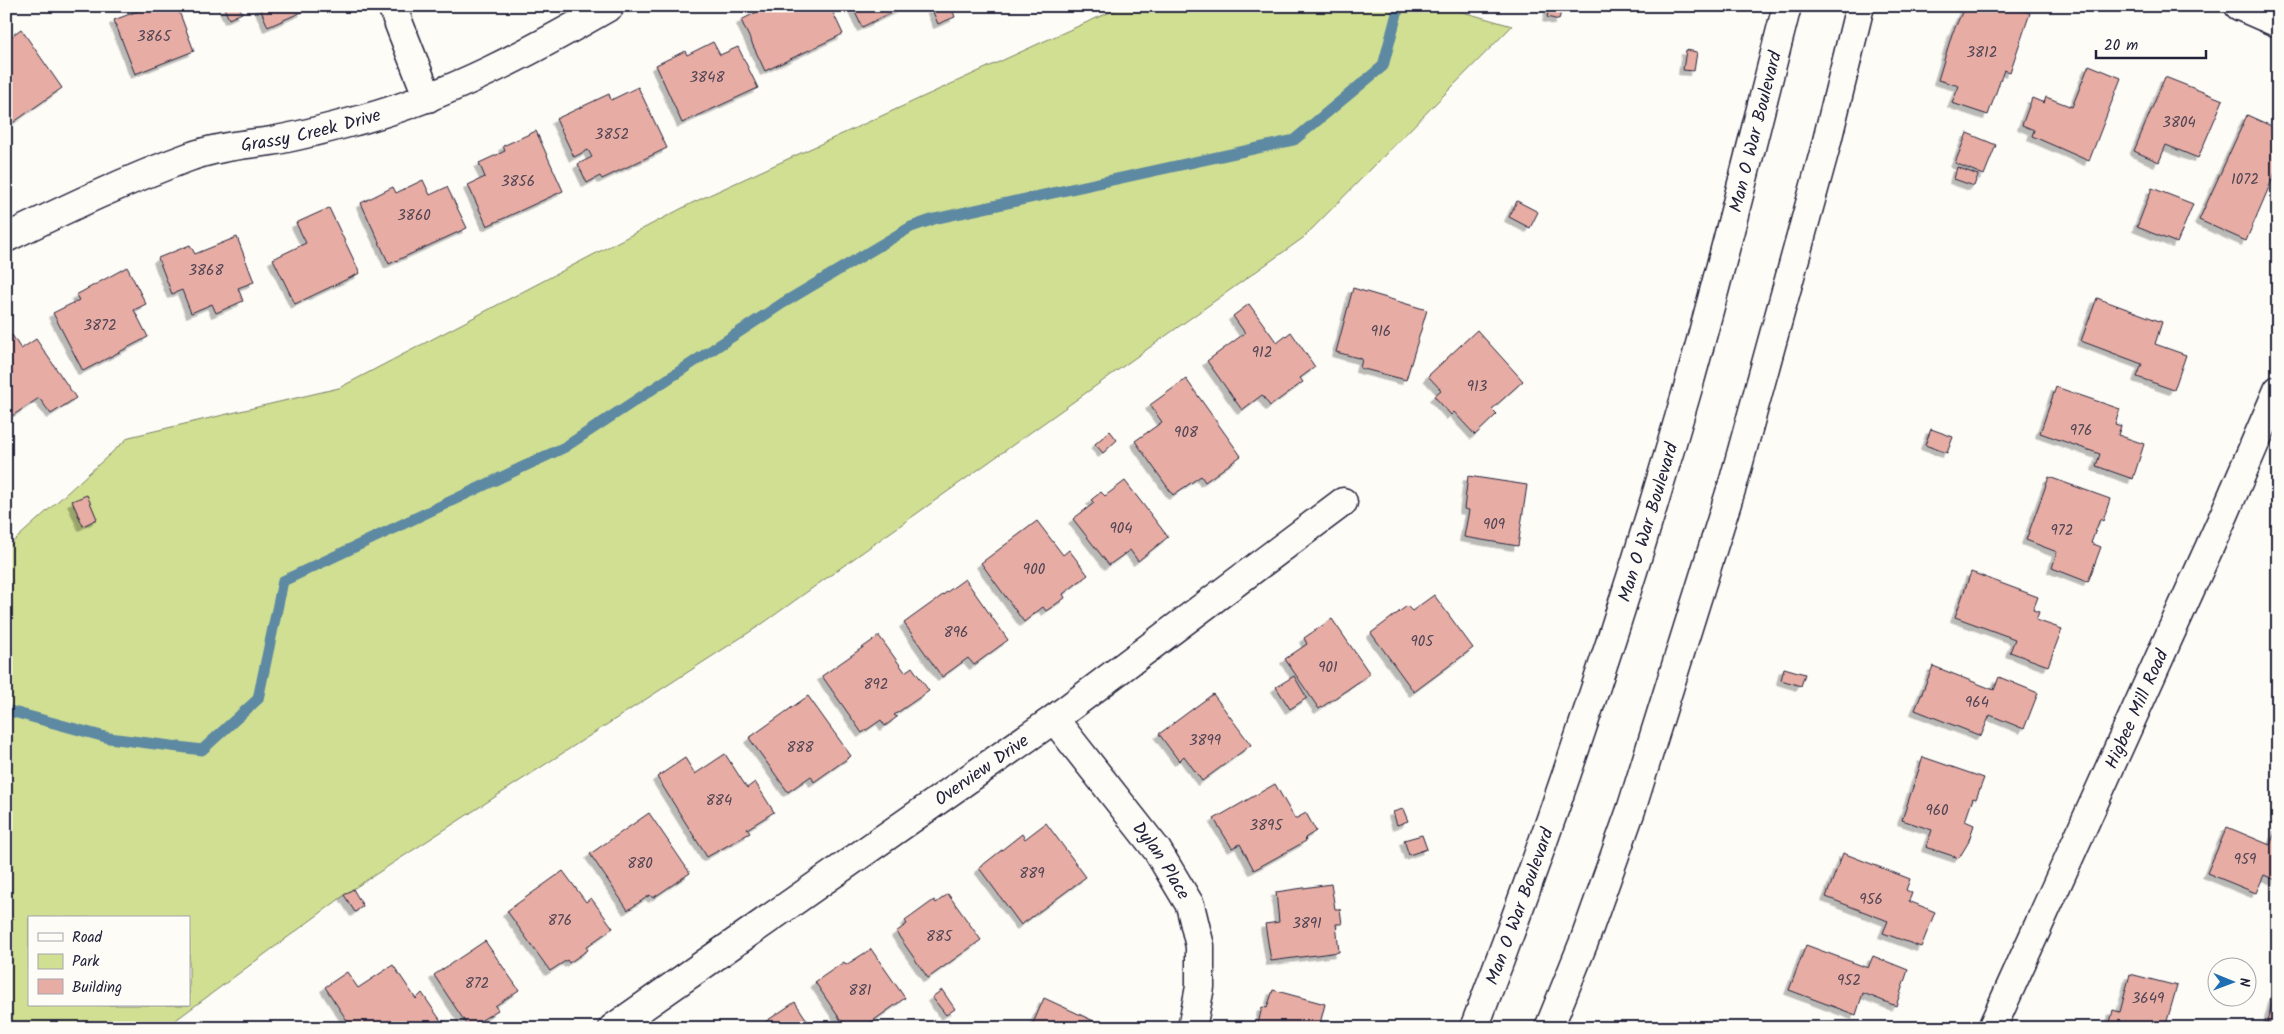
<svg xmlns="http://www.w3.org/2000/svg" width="2284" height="1034" font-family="Kalam,sans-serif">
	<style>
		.green { fill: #d1df92; stroke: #7a8066; fill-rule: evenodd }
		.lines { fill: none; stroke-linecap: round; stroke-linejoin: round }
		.stream { stroke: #5d89a2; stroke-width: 11 }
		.building { fill: #e7ada4; stroke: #22223b; filter: url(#shadow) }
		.street-casing { stroke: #22223b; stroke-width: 31 }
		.primary-casing { stroke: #22223b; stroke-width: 31 }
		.street { stroke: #fdfcf7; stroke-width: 28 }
		.primary { stroke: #fdfcf7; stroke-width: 28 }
		.labels { text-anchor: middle; stroke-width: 5; stroke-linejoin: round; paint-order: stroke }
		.number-label { font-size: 15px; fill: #534555 }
		.street-label { font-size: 18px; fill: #22223b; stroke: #fdfcf7 }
	</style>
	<defs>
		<filter id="shadow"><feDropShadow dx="-4.5" dy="4.5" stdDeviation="0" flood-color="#0004"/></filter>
	</defs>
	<rect width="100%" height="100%" fill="#fdfcf7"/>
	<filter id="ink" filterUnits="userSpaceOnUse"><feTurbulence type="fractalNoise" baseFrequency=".02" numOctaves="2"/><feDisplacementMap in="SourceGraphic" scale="10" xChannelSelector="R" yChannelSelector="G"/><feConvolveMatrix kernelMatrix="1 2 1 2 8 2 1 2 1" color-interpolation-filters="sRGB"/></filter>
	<g filter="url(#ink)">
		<path class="green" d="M 1124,6 L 1442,6 L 1512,26 L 1303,238 L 762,624 L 353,889 L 165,1028 L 6,1028 L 6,548 L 129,437 L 339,388 L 692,203 L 1049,39 ZM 29,918 L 189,918 L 189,1005 L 29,1005 Z"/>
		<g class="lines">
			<path class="stream" d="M 6,710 L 109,738 L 202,750 L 258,699 L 283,581 L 565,447 L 783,303 L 911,227 L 934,219 L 1294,140 L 1383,66 L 1399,6"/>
		</g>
		<g class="building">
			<path d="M 151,6 L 177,6 L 194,51 L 135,74 L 114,20 Z"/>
			<path d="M 223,6 L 244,6 L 240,8 L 242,13 L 229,19 Z"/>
			<path d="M 259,6 L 301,6 L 304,11 L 268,27 Z"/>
			<path d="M 769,6 L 830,6 L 843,34 L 765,71 L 741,20 Z"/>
			<path d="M 852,6 L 905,6 L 862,27 Z"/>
			<path d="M 951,6 L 955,17 L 938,24 L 931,7 Z"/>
			<path d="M 1550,6 L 1562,6 L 1559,20 L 1547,17 Z"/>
			<path d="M 1965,6 L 2010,6 L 2030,13 L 2010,72 L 2004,70 L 1988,115 L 1952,103 L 1959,86 L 1938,80 L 1952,34 Z"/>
			<path d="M 21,29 L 62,88 L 7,127 L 6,40 Z"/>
			<path d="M 713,42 L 720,55 L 738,47 L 758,88 L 682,123 L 656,65 L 685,51 L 687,55 Z"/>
			<path d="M 1686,50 L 1697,52 L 1694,71 L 1683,70 Z"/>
			<path d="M 2089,65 L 2121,78 L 2089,161 L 2032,136 L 2034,130 L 2022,125 L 2032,98 L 2044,103 L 2046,97 L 2072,107 Z"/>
			<path d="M 2165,77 L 2223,100 L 2198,158 L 2166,145 L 2159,162 L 2134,151 Z"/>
			<path d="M 638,87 L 667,148 L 602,179 L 600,176 L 587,183 L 578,164 L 592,157 L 588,150 L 574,157 L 556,119 L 609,94 L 611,100 Z"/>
			<path d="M 2247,115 L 2278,129 L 2278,166 L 2246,241 L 2199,220 Z"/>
			<path d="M 536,131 L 563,191 L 487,226 L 468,185 L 485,177 L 479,163 L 505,151 L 503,146 Z"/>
			<path d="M 1967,133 L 1996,145 L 1984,175 L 1955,163 Z"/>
			<path d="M 1957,167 L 1978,175 L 1974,186 L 1954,179 Z"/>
			<path d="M 423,180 L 430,195 L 447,187 L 467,228 L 389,264 L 361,203 L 393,187 L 396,193 Z"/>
			<path d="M 2152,188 L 2193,204 L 2177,243 L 2137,227 Z"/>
			<path d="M 1517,201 L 1538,212 L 1530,228 L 1509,217 Z"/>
			<path d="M 329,208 L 360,273 L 295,304 L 273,259 L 306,243 L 296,223 Z"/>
			<path d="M 237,237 L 254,282 L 238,288 L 243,301 L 216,313 L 212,304 L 191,313 L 182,290 L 172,294 L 158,258 L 190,245 L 195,254 Z"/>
			<path d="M 127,267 L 146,304 L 134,310 L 148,337 L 83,371 L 53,313 L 79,300 L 76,295 Z"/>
			<path d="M 1353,288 L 1427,310 L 1406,380 L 1360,368 L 1362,359 L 1336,352 Z"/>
			<path d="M 2097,298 L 2162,322 L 2155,344 L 2186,355 L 2174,390 L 2137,377 L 2142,364 L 2081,341 Z"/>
			<path d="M 1249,304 L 1277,343 L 1291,332 L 1315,367 L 1300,378 L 1303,382 L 1270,406 L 1262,395 L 1242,410 L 1207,361 L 1245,333 L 1233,316 Z"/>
			<path d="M 1477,330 L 1523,381 L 1492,409 L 1497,414 L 1475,435 L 1454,412 L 1451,415 L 1434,396 L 1441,390 L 1428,376 Z"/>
			<path d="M 12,335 L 21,349 L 36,339 L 76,398 L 51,414 L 39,398 L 6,420 L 6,339 Z"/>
			<path d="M 1186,379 L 1241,456 L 1205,482 L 1201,476 L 1173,495 L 1135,441 L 1162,422 L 1150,405 Z"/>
			<path d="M 2056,387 L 2120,409 L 2115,424 L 2121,426 L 2118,435 L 2144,444 L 2133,479 L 2096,466 L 2100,454 L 2040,433 Z"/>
			<path d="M 1931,429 L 1953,437 L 1947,453 L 1925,445 Z"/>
			<path d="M 1110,431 L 1117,440 L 1103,453 L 1095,444 Z"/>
			<path d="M 1468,476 L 1527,485 L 1518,546 L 1464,537 L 1469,510 L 1464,509 Z"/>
			<path d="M 2049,477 L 2110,499 L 2103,521 L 2100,519 L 2091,543 L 2101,547 L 2088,582 L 2052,568 L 2057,552 L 2026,540 Z"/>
			<path d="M 1125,481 L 1168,537 L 1138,561 L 1130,550 L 1109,565 L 1073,519 L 1094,503 L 1091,500 L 1101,492 L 1105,496 Z"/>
			<path d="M 87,495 L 97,519 L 83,526 L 72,501 Z"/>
			<path d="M 1037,521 L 1063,555 L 1069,550 L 1088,575 L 1063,594 L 1065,598 L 1046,611 L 1043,607 L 1024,622 L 981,563 Z"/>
			<path d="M 1971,572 L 2038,597 L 2033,610 L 2039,612 L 2036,620 L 2062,629 L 2048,666 L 2010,652 L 2015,639 L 1955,617 Z"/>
			<path d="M 965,579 L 1008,640 L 974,665 L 968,658 L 942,677 L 904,623 Z"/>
			<path d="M 1434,595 L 1473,648 L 1414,692 L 1371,633 L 1407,606 L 1412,611 Z"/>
			<path d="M 1332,619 L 1370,674 L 1319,709 L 1285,659 L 1307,644 L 1304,638 Z"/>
			<path d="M 879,636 L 905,672 L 912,667 L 929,691 L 894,715 L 897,717 L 885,726 L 881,720 L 862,733 L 822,676 Z"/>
			<path d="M 1933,666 L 1994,690 L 1999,677 L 2038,693 L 2024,729 L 1990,715 L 1981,736 L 1915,710 Z"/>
			<path d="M 1784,668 L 1805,674 L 1801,686 L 1781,680 Z"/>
			<path d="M 1294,676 L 1307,698 L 1290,709 L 1276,687 Z"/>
			<path d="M 1213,694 L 1251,745 L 1202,781 L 1184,756 L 1179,761 L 1159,734 Z"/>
			<path d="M 808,696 L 851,756 L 814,782 L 811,776 L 788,792 L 749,738 Z"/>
			<path d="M 725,754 L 747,788 L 755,782 L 774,812 L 747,829 L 750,833 L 707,857 L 657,777 L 685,758 L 695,774 Z"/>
			<path d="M 1923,757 L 1984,778 L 1976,799 L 1973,798 L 1965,821 L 1974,825 L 1968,843 L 1959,858 L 1926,847 L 1932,830 L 1902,820 Z"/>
			<path d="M 1275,784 L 1295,819 L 1306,813 L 1316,831 L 1305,838 L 1306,841 L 1254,870 L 1240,844 L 1232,848 L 1214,819 Z"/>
			<path d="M 1403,809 L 1408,821 L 1397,825 L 1393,812 Z"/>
			<path d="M 649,813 L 690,873 L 653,898 L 650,895 L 628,910 L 590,854 Z"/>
			<path d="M 1046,823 L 1086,877 L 1021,925 L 979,868 L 1022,834 L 1025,839 Z"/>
			<path d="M 2278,826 L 2278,881 L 2264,875 L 2256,893 L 2207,873 L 2227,827 L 2270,845 Z"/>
			<path d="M 1422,835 L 1427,849 L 1409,855 L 1404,840 Z"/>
			<path d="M 1843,853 L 1910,879 L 1906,890 L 1912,893 L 1909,901 L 1935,912 L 1921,947 L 1883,933 L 1888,921 L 1826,897 Z"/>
			<path d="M 563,871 L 586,902 L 591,898 L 613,928 L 586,947 L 588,950 L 569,963 L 567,960 L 550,971 L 507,911 Z"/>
			<path d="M 1331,884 L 1335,909 L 1340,909 L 1342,924 L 1336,924 L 1339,952 L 1271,961 L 1265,924 L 1279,922 L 1276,892 Z"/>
			<path d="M 353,889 L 363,906 L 355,912 L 344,895 Z"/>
			<path d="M 948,894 L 981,940 L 928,978 L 896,932 L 907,924 L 905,921 L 934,900 L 936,903 Z"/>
			<path d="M 485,941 L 519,990 L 495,1006 L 498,1010 L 469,1028 L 434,975 Z"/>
			<path d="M 1806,945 L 1868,968 L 1873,956 L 1908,970 L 1896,1006 L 1863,993 L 1856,1015 L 1789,990 Z"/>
			<path d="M 871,949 L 905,998 L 863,1028 L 846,1028 L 815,982 L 844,962 L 846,965 Z"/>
			<path d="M 393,965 L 416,999 L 422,993 L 441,1021 L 432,1028 L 352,1028 L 325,987 L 347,972 L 358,988 Z"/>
			<path d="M 2130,974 L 2177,986 L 2165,1028 L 2109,1027 L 2113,1010 L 2120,1012 Z"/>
			<path d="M 2278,981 L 2278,1025 L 2267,1022 Z"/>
			<path d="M 942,990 L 955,1009 L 946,1015 L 932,997 Z"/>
			<path d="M 1273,990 L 1325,1004 L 1319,1028 L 1257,1028 L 1262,1007 L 1267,1008 Z"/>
			<path d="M 1044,998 L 1109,1028 L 1031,1028 Z"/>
			<path d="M 795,1002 L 812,1028 L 760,1028 L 759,1026 Z"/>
		</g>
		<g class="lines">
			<defs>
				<g id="street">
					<path d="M 392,6 L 428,98"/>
					<path d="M 2239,6 L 2278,23"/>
					<path id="s1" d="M 6,238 C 66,209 126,180 189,157 C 215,147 243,145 271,141 C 301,136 333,127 363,119 C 450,95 532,51 610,6"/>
					<path id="s2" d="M 1054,719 L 1157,850 L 1190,905 L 1200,946 L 1200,987 L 1192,1028"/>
					<path id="s3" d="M 613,1028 L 1054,719 L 1343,502"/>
					<path id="s4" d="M 1992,1028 L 2224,515 L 2278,390"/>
				</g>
				<g id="primary">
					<path id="s5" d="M 1474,1028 C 1555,819 1625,606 1687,391 C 1723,264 1754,134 1787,6"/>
					<path d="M 1549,1028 L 1585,939 L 1631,810 L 1734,480 L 1825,149 L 1860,6"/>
				</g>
			</defs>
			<use href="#street" class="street-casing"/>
			<use href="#primary" class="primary-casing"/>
			<use href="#street" class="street"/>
			<use href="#primary" class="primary"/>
		</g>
	</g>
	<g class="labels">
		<g class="number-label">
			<text x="154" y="41">3865</text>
			<text x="1982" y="57">3812</text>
			<text x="707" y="82">3848</text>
			<text x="2179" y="127">3804</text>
			<text x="612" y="139">3852</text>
			<text x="2245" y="184">1072</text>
			<text x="518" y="186">3856</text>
			<text x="414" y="220">3860</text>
			<text x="206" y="275">3868</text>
			<text x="100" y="330">3872</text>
			<text x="1381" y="336">916</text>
			<text x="1262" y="357">912</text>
			<text x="1477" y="391">913</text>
			<text x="2081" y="435">976</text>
			<text x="1186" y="437">908</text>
			<text x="1494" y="529">909</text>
			<text x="1121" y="533">904</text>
			<text x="2062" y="535">972</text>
			<text x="1034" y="574">900</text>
			<text x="956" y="637">896</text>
			<text x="1422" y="646">905</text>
			<text x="1328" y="672">901</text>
			<text x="876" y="689">892</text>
			<text x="1977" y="707">964</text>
			<text x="1205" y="745">3899</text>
			<text x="800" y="752">888</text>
			<text x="719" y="805">884</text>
			<text x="1937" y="815">960</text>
			<text x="1266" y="830">3895</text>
			<text x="2245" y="864">959</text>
			<text x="640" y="868">880</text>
			<text x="1032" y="878">889</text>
			<text x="1871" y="904">956</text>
			<text x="560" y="925">876</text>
			<text x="1307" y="928">3891</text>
			<text x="939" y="941">885</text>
			<text x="1849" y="985">952</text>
			<text x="477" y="988">872</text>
			<text x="860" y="995">881</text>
			<text x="2148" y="1003">3649</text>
		</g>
		<g class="street-label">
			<text dy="6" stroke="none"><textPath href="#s1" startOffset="325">Grassy Creek Drive</textPath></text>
			<text dy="6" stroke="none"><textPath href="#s5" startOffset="940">Man O War Boulevard</textPath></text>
			<text dy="6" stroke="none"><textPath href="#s5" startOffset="535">Man O War Boulevard</textPath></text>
			<text dy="6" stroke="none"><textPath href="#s4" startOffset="350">Higbee Mill Road</textPath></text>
			<text dy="6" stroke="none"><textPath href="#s3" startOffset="450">Overview Drive</textPath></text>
			<text dy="6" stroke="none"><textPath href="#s2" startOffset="178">Dylan Place</textPath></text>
			<text dy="6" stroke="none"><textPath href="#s5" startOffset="130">Man O War Boulevard</textPath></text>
		</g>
	</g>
	<rect width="2284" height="1034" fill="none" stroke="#fdfcf7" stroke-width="25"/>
	<rect x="12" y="12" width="2259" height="1009" fill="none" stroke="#22223b" stroke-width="2" filter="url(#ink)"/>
	<rect x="28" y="916" width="162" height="90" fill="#fdfcf7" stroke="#a5a5ac"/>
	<rect x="38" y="933" width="25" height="8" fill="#fdfcf7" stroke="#a5a5ac"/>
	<text x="72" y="942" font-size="15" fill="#22223b">Road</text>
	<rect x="38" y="954" width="25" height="15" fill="#d1df92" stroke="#a5a5ac"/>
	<text x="72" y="966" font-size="15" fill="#22223b">Park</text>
	<rect x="38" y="979" width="25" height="15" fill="#e7ada4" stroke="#a5a5ac"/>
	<text x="72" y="992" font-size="15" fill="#22223b">Building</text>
	<g transform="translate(2232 982) rotate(91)"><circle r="24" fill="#fdfcf7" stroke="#a5a5ac"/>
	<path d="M0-4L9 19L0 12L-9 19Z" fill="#1f6fb2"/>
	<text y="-8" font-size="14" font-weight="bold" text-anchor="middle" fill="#22223b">N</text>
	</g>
	<path d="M2096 50v8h110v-8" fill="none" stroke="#22223b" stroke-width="2.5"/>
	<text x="2104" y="50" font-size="15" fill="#22223b" stroke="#fdfcf7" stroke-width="4" paint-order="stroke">20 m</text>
</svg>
